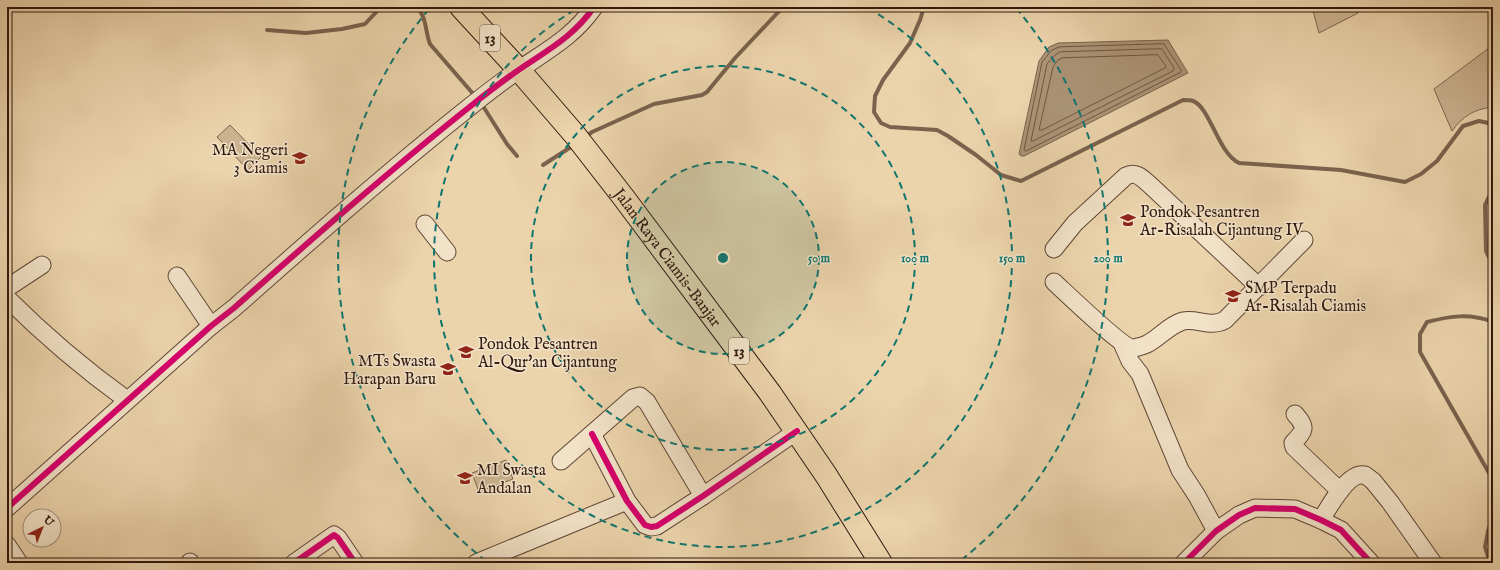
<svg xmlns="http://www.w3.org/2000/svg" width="1500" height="570" font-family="'IM FELL English',serif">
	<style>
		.green { fill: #cbb390; stroke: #7e6650 }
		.water { fill: #ab9376; stroke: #7a624d }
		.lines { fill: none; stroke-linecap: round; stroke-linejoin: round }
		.shore { stroke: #6e5642; stroke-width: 1 }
		.stream { stroke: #7a624d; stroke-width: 4 }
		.minor-casing { stroke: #5f4736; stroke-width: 19 }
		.highway-casing { stroke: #30180f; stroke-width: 24 }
		.minor { stroke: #f2e2c8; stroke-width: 17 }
		.highway { stroke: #ebd3ab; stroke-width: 22 }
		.cycleway-casing { stroke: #f2e2c8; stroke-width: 8 }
		.cycleway { stroke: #d6006c; stroke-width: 6 }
		.ring { fill: none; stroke: #0f766e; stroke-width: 2; stroke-dasharray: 7 5 }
		.labels { text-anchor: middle; stroke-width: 3; stroke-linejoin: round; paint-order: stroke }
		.shield { fill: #f2e2c8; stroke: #6a5546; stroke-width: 1 }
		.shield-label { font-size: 15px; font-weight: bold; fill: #30180f }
		.poi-label { font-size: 16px; fill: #30180f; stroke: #f2e2c8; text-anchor: start }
		.street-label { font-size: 16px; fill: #30180f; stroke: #f2e2c8 }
		.centre { fill: #0f766e; stroke: #f2e2c8; stroke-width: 2 }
		.ring-label { font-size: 12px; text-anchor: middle; font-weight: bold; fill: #0f766e; stroke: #f2e2c8; stroke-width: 3; stroke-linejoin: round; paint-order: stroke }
	</style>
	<rect width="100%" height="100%" fill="#ebd3ab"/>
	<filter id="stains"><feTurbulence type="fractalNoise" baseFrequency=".005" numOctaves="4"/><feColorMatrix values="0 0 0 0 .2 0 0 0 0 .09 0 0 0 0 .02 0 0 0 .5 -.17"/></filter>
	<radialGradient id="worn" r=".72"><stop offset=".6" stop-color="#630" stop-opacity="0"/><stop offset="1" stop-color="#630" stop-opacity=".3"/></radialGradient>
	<g class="green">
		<path d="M 1312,7 L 1356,7 L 1358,13 L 1319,33 Z"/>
		<path d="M 1493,45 L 1493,107 C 1474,109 1463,116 1452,131 L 1434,89 Z"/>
		<path d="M 230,125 L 261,157 L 248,170 L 217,137 Z"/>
		<path d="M 506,460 L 513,479 L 479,492 L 472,473 Z"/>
	</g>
	<path class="water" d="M 1168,40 L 1188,73 L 1024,156 L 1021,156 L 1019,154 L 1039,61 L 1049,47 L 1058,43 Z"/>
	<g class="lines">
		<g class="shore">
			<path d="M 1164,44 L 1181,70 L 1181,72 L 1026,151 L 1024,150 L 1042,62 L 1052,50 L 1059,47 Z"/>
			<path d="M 1162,49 L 1174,68 L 1173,71 L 1033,141 L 1031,141 L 1047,64 L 1055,55 L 1060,52 Z"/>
			<path d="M 1158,55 L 1166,66 L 1165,68 L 1042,130 L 1039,130 L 1053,67 L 1058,60 L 1062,58 Z"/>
		</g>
		<g class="stream">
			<path d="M 417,7 C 427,18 425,31 430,44 L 475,96"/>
			<path d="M 924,7 L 920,20 L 910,43 L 883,80 L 875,96 L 874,112 L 881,123 L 890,127 L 937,130 L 948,136 L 976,155 L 1001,175 L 1021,181 L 1183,100 C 1186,100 1190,100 1193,101 C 1210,107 1218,153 1239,163 L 1341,170 L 1405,182 L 1421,174 L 1437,161 L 1463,126 L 1479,121 L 1493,124"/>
			<path d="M 267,30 L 306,33 L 342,29 L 365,24 L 381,7"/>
			<path d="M 481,103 L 507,144 L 517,156"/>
			<path d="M 585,137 L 592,132 L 654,104 L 702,95 L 707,92 L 735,58 L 783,7"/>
			<path d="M 543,165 L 574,145"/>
			<path d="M 1493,189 L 1485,205 L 1486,251 L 1493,265"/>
			<path d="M 1493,322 C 1470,313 1450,316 1427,322 L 1420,334 L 1420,352 L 1493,480"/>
			<path d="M 1490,563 L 1485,547 L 1488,531 L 1493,517"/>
		</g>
		<defs>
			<g id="minor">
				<path d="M 425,224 L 447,252"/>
				<path d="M 1054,249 L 1075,223 L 1126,176 C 1136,171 1142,178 1149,184 L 1259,287"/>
				<path d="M 177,276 L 211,326"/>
				<path d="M 1054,282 C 1066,293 1121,346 1132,348 C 1135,348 1143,346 1147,344 C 1159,338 1169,325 1183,321 C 1197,318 1211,328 1225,320 L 1304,240"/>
				<path d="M 7,288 L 42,265"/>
				<path d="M 7,298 C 44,335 84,369 127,400"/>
				<path d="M 1122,343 L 1130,361 L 1140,374 L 1180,470 L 1197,496 L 1216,531"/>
				<path d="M 1295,414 C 1307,428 1305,430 1293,443 L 1294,447 L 1340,491"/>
				<path d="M 592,434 L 627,501 L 645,525 L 651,527 L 657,526 L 703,496 L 797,431"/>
				<path d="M 561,461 L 633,398 L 640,396 L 647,402 L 703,496"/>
				<path d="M 7,508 L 211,326 L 234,308 C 312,239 390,170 472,105 C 487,93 504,80 520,69 C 548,50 574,36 594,7"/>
				<path d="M 1321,520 C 1329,507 1348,471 1365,475 L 1373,481 L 1390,502 L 1433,563"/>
				<path d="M 7,545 L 19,563"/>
				<path d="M 190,562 L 190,563"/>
				<path d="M 294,563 L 334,535 L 338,538 L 355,563"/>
				<path d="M 476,563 L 627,501"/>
				<path d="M 1184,563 L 1216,531 L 1239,515 L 1255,508 L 1295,509 L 1321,520 L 1341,530 L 1371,563"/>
			</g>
			<g id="highway">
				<path id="s1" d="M 461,7 L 519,70 L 575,135 L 624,198 L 770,393 L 826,475 L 881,563"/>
			</g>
		</defs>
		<use href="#minor" class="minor-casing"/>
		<use href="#highway" class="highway-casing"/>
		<use href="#minor" class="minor"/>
		<use href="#highway" class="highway"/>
		<defs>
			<g id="cycleway">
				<path d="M 592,434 L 627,501 L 645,525 L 651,527 L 657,526 L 703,496 L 797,431"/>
				<path d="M 7,508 L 211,326 L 234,308 C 312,239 390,170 472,105 C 487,93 504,80 520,69 C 548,50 574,36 594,7"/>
				<path d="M 294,563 L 334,535 L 338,538 L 355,563"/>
				<path d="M 1184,563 L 1216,531 L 1239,515 L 1255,508 L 1295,509 L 1321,520 L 1341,530 L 1371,563"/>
			</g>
		</defs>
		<use href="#cycleway" class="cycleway-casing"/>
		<use href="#cycleway" class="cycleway"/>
	</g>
	<circle cx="723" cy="258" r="96" fill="#0f766e" fill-opacity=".12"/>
	<g class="ring">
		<circle cx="723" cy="258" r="96"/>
		<circle cx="723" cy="258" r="192"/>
		<path d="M868 8A289 289 0 1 1 578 8"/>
		<path d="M486 561A385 385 0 0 1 430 8M1016 8A385 385 0 0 1 960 561"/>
	</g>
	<defs>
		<symbol id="school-bare" viewBox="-9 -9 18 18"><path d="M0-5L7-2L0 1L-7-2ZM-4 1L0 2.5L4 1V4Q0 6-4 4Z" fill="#8f2418" stroke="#f2e2c8" stroke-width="2.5" paint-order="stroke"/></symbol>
	</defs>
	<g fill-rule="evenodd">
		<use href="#school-bare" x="289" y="147" width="22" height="22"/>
		<use href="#school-bare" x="1117" y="209" width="22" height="22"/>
		<use href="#school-bare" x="1222" y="285" width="22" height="22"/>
		<use href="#school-bare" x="455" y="341" width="22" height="22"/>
		<use href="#school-bare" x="437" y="358" width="22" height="22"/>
		<use href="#school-bare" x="454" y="467" width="22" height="22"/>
	</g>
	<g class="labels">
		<g class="shield">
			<rect x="480" y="25" width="20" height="26" rx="3"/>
			<rect x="729" y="338" width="20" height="26" rx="3"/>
		</g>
		<g class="shield-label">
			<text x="490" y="43">13</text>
			<text x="739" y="356">13</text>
		</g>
		<g class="poi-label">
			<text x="288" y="155" text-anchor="end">MA Negeri<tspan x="288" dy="18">3 Ciamis</tspan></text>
			<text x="1140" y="217">Pondok Pesantren<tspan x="1140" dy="18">Ar-Risalah Cijantung IV</tspan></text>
			<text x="1245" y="293">SMP Terpadu<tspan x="1245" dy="18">Ar-Risalah Ciamis</tspan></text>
			<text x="478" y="349">Pondok Pesantren<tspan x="478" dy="18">Al-Qur'an Cijantung</tspan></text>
			<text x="436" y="366" text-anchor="end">MTs Swasta<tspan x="436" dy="18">Harapan Baru</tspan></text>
			<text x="477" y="475">MI Swasta<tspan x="477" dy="18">Andalan</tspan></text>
		</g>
		<g class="street-label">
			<text dy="6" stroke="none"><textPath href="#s1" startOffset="325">Jalan Raya Ciamis-Banjar</textPath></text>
		</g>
	</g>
	<circle cx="723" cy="258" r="6" class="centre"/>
	<g class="ring-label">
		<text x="819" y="262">50 m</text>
		<text x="915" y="262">100 m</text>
		<text x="1012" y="262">150 m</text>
		<text x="1108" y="262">200 m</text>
	</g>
	<rect width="1500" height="570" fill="none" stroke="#ebd3ab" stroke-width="24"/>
	<rect x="8" y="8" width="1484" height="554" fill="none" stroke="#30180f" stroke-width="2"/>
	<rect x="12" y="12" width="1476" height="546" fill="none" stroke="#30180f"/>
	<g transform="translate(42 528) rotate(43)"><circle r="19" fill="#f2e2c8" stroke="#a4917e"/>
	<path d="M0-3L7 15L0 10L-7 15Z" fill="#8f2418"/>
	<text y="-6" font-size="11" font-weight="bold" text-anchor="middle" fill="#30180f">U</text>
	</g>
	<rect width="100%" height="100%" filter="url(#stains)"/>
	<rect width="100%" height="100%" fill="url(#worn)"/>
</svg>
